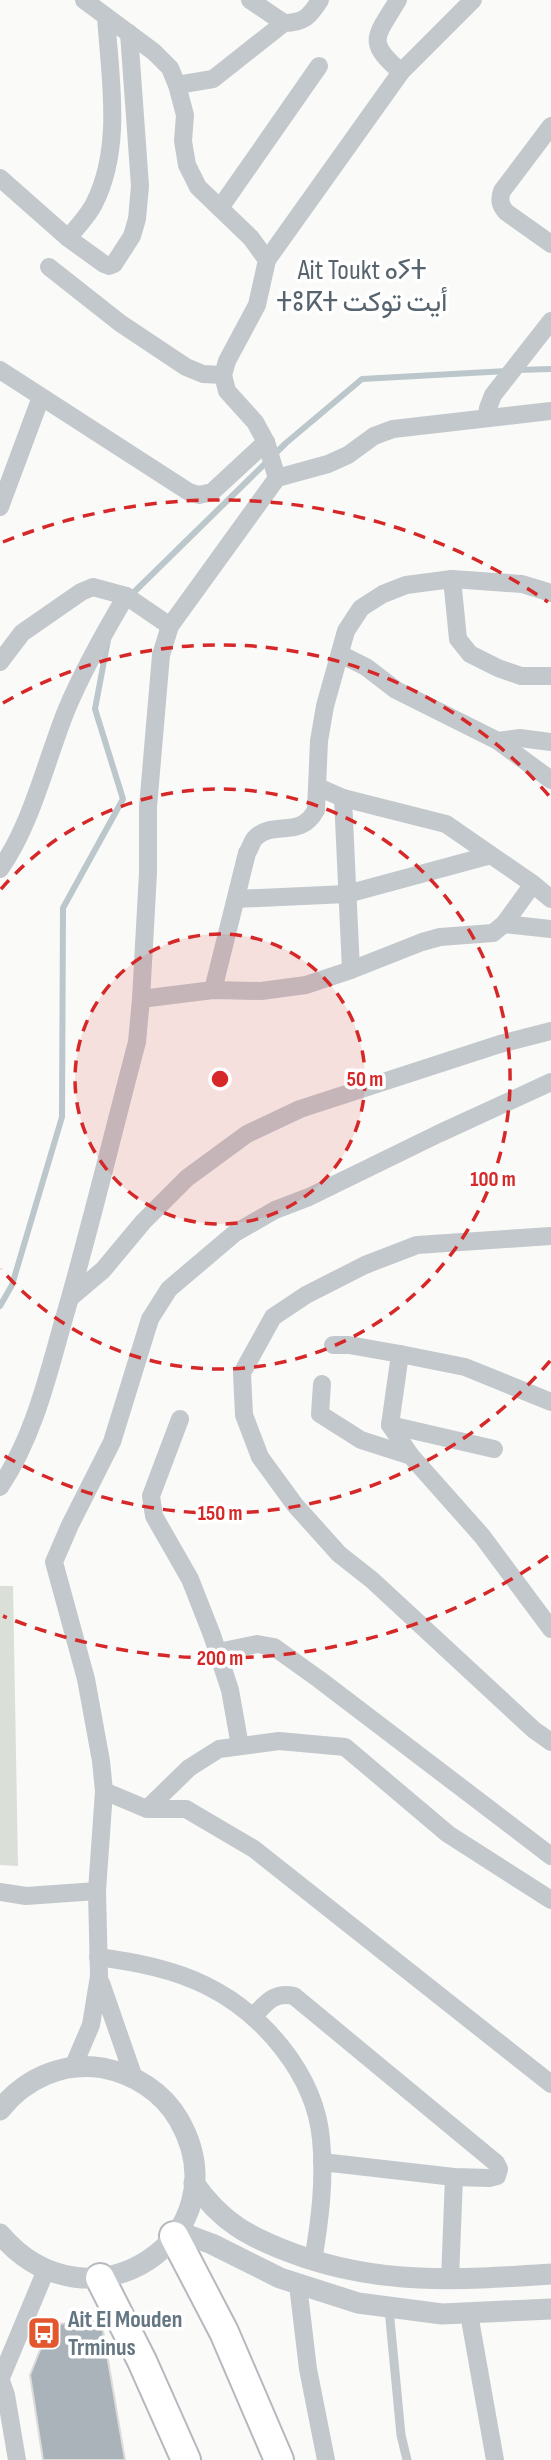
<svg xmlns="http://www.w3.org/2000/svg" width="551" height="2460" font-family="'Sofia Sans Condensed',Vazirmatn,'Noto Sans Tifinagh',sans-serif">
	<style>
		.pitch { fill: #dadfd7 }
		.lines { fill: none; stroke-linecap: round; stroke-linejoin: round }
		.stream { stroke: #bbc7cb; stroke-width: 6 }
		.building { fill: #aab3b9; stroke: #dcdcda; stroke-width: 2 }
		.trunk-casing { stroke: #b4b9bd; stroke-width: 32 }
		.service { stroke: #c3c8cc; stroke-width: 9 }
		.minor { stroke: #c3c8cc; stroke-width: 18 }
		.tertiary { stroke: #c3c8cc; stroke-width: 21 }
		.trunk { stroke: #fff; stroke-width: 28 }
		.ring { fill: none; stroke: #d62828; stroke-width: 3.5; stroke-dasharray: 12 9 }
		.labels { text-anchor: middle; stroke-width: 7; stroke-linejoin: round; paint-order: stroke }
		.poi-label { font-size: 24px; font-weight: bold; fill: #657683; stroke: #fff; text-anchor: start }
		.quarter-label { font-size: 28px; fill: #57646e; stroke: #fff }
		.centre { fill: #d62828; stroke: #fff; stroke-width: 3.5 }
		.ring-label { font-size: 21px; text-anchor: middle; font-weight: bold; fill: #d62828; stroke: #fff; stroke-width: 7; stroke-linejoin: round; paint-order: stroke }
	</style>
	<rect width="100%" height="100%" fill="#fafaf8"/>
	<path class="pitch" d="M 0,1586 L 13,1586 L 18,1866 L 0,1865 Z"/>
	<g class="lines">
		<g class="stream">
			<path d="M 518,370 L 551,369"/>
			<path d="M 129,597 L 286,443 L 362,379 L 507,371"/>
			<path d="M 0,1306 L 12,1285 L 62,1117 L 63,908 L 123,799 L 95,709 L 108,640"/>
		</g>
	</g>
	<path class="building" d="M 101,2319 L 125,2460 L 43,2460 L 30,2375 L 50,2325 Z"/>
	<g class="lines">
		<defs>
			<g id="trunk">
				<path d="M 174,2236 L 224,2332 L 279,2460"/>
				<path d="M 100,2278 L 142,2361 L 186,2460"/>
			</g>
		</defs>
		<use href="#trunk" class="trunk-casing"/>
		<path class="service" d="M 389,2309 L 401,2435 L 407,2460"/>
		<g class="minor">
			<path d="M 84,0 L 154,52 L 170,68 L 177,85 L 185,115 L 183,141 L 187,165 L 198,187 L 251,238 L 267,260 L 257,305 L 227,361 L 223,375 L 227,391 L 255,422 L 266,442 L 277,478"/>
			<path d="M 250,0 L 284,23"/>
			<path d="M 398,0 C 376,37 365,41 401,72"/>
			<path d="M 177,85 L 213,79 L 284,23 C 304,23 310,16 320,0"/>
			<path d="M 551,126 L 502,191 C 499,200 500,205 506,212 L 551,244"/>
			<path d="M 0,178 L 68,238 L 104,264 L 109,266 L 114,264 L 132,236 L 137,219 L 140,186 L 129,33"/>
			<path d="M 220,208 L 319,66"/>
			<path d="M 68,238 C 77,227 88,216 94,204 C 123,147 110,78 106,17"/>
			<path d="M 267,260 L 401,72 L 473,0"/>
			<path d="M 49,267 L 120,323 L 186,367 L 203,374 L 223,375"/>
			<path d="M 0,370 L 175,483 L 189,492 L 199,495 L 212,492 L 266,442"/>
			<path d="M 487,418 L 488,408 L 493,395 L 551,321"/>
			<path d="M 0,507 L 41,397"/>
			<path d="M 452,579 L 458,639 L 470,654 L 498,668 L 521,676 L 551,676"/>
			<path d="M 340,654 L 366,667 L 396,690 L 498,741 L 520,738 L 551,742"/>
			<path d="M 0,662 L 22,633 L 81,592 L 93,587 L 126,596 L 170,626"/>
			<path d="M 498,741 L 551,780"/>
			<path d="M 318,787 L 343,798 L 446,824 L 533,884 L 551,899"/>
			<path d="M 343,798 L 351,970"/>
			<path d="M 0,869 C 31,826 46,761 66,711 C 83,670 104,633 126,596"/>
			<path d="M 236,899 L 347,894 L 491,855"/>
			<path d="M 504,924 L 551,929"/>
			<path d="M 213,990 L 247,853 C 250,849 252,841 255,838 C 274,819 300,840 316,810 L 319,741 L 325,706 L 346,631 L 361,608 L 383,594 L 406,585 L 452,579 L 522,584 L 551,593"/>
			<path d="M 141,999 L 213,990 L 261,991 L 306,985 L 351,970 L 422,942 L 440,937 L 493,933 L 504,924 L 533,884"/>
			<path d="M 551,1236 L 417,1245 L 365,1265 L 306,1295 L 273,1317 L 242,1373 L 244,1415 L 260,1457 L 295,1505 L 339,1554 L 372,1580 L 534,1730 L 551,1742"/>
			<path d="M 71,1297 L 103,1270 L 143,1222 L 187,1178 L 247,1134 L 300,1109 L 500,1044 L 551,1031"/>
			<path d="M 333,1345 L 349,1345 L 400,1354 L 465,1367 L 551,1402"/>
			<path d="M 400,1354 L 390,1425 L 411,1456 L 482,1536 L 551,1629"/>
			<path d="M 322,1384 L 320,1414 L 361,1440 L 411,1456"/>
			<path d="M 180,1419 L 151,1496 L 154,1516 L 190,1579 L 212,1635 L 230,1690 L 240,1746"/>
			<path d="M 390,1425 L 494,1449"/>
			<path d="M 0,1487 C 33,1438 47,1379 63,1322 C 90,1230 112,1136 137,1042 L 141,999 L 148,873 L 148,807 L 161,655 L 170,626 L 277,478 L 328,464 L 348,455 L 374,436 L 393,429 L 551,411"/>
			<path d="M 218,1652 L 257,1644 L 274,1647 L 320,1680 L 551,1856"/>
			<path d="M 104,1791 L 147,1809 L 186,1809 L 254,1849 L 551,2084"/>
			<path d="M 147,1809 L 189,1768 L 219,1749 L 279,1741 L 345,1747 L 448,1834 L 551,1900"/>
			<path d="M 0,1892 L 26,1896 L 97,1891"/>
			<path d="M 98,1957 C 135,1962 173,1969 207,1986 C 263,2014 315,2074 321,2139 C 325,2180 320,2220 313,2261"/>
			<path d="M 101,1983 L 134,2078"/>
			<path d="M 253,2017 C 265,2004 274,1991 294,1996 L 496,2163 L 499,2169 L 497,2176 L 489,2178 L 454,2177 L 322,2162"/>
			<path d="M 73,2067 L 91,2025 L 99,1976 L 97,1891 L 104,1791 L 101,1761 L 86,1679 L 54,1562 L 70,1525 L 112,1442 L 150,1319 L 169,1289 L 235,1233 L 275,1210 L 309,1197 L 438,1134 L 551,1082"/>
			<path d="M 450,2280 L 454,2177"/>
			<path d="M 298,2285 L 308,2369 L 326,2460"/>
			<path d="M 469,2314 L 495,2460"/>
			<path d="M 0,2378 L 6,2395 L 17,2460"/>
			<path d="M 0,2380 L 46,2270"/>
		</g>
		<g class="tertiary">
			<path d="M 0,2110 C 24,2079 63,2061 103,2068 C 134,2074 163,2092 179,2120 C 245,2236 90,2340 0,2234"/>
			<path d="M 194,2183 C 221,2222 249,2237 292,2253 C 379,2286 461,2280 551,2274"/>
			<path d="M 177,2231 L 212,2244 L 280,2278 L 358,2303 L 442,2314 L 551,2309"/>
		</g>
		<use href="#trunk" class="trunk"/>
	</g>
	<circle cx="220" cy="1079" r="145" fill="#d62828" fill-opacity=".12"/>
	<g class="ring">
		<circle cx="220" cy="1079" r="145"/>
		<path d="M1 889A290 290 0 1 1 1 1269"/>
		<path d="M550 1361A434 434 0 0 1 3 1455M3 703A434 434 0 0 1 550 797"/>
		<path d="M548 1556A579 579 0 0 1 3 1616M3 542A579 579 0 0 1 548 602"/>
	</g>
	<defs>
		<symbol id="bus-square" viewBox="-11 -11 22 22"><rect x="-9" y="-9" width="18" height="18" rx="4" fill="#e4572e" stroke="#fff"/><path d="M-5-6H5V4H4V6H2V4H-2V6H-4V4H-5ZM-3.5-4V0h7V-4ZM-3.5 1.2v1.5H-2V1.2ZM2 1.2v1.5H3.5V1.2Z" fill="#fff"/></symbol>
	</defs>
	<g fill-rule="evenodd">
		<use href="#bus-square" x="25" y="2314" width="38" height="38"/>
	</g>
	<g class="labels">
		<g class="poi-label">
			<text x="68" y="2327">Ait El Mouden<tspan x="68" dy="28">Trminus</tspan></text>
		</g>
		<g class="quarter-label">
			<text x="362" y="279">Ait Toukt ⴰⵢⵜ<tspan x="362" dy="32">ⵜⵓⴽⵜ أيت توكت</tspan></text>
		</g>
	</g>
	<circle cx="220" cy="1079" r="10" class="centre"/>
	<g class="ring-label">
		<text x="365" y="1086">50 m</text>
		<text x="493" y="1186">100 m</text>
		<text x="220" y="1520">150 m</text>
		<text x="220" y="1665">200 m</text>
	</g>
</svg>
